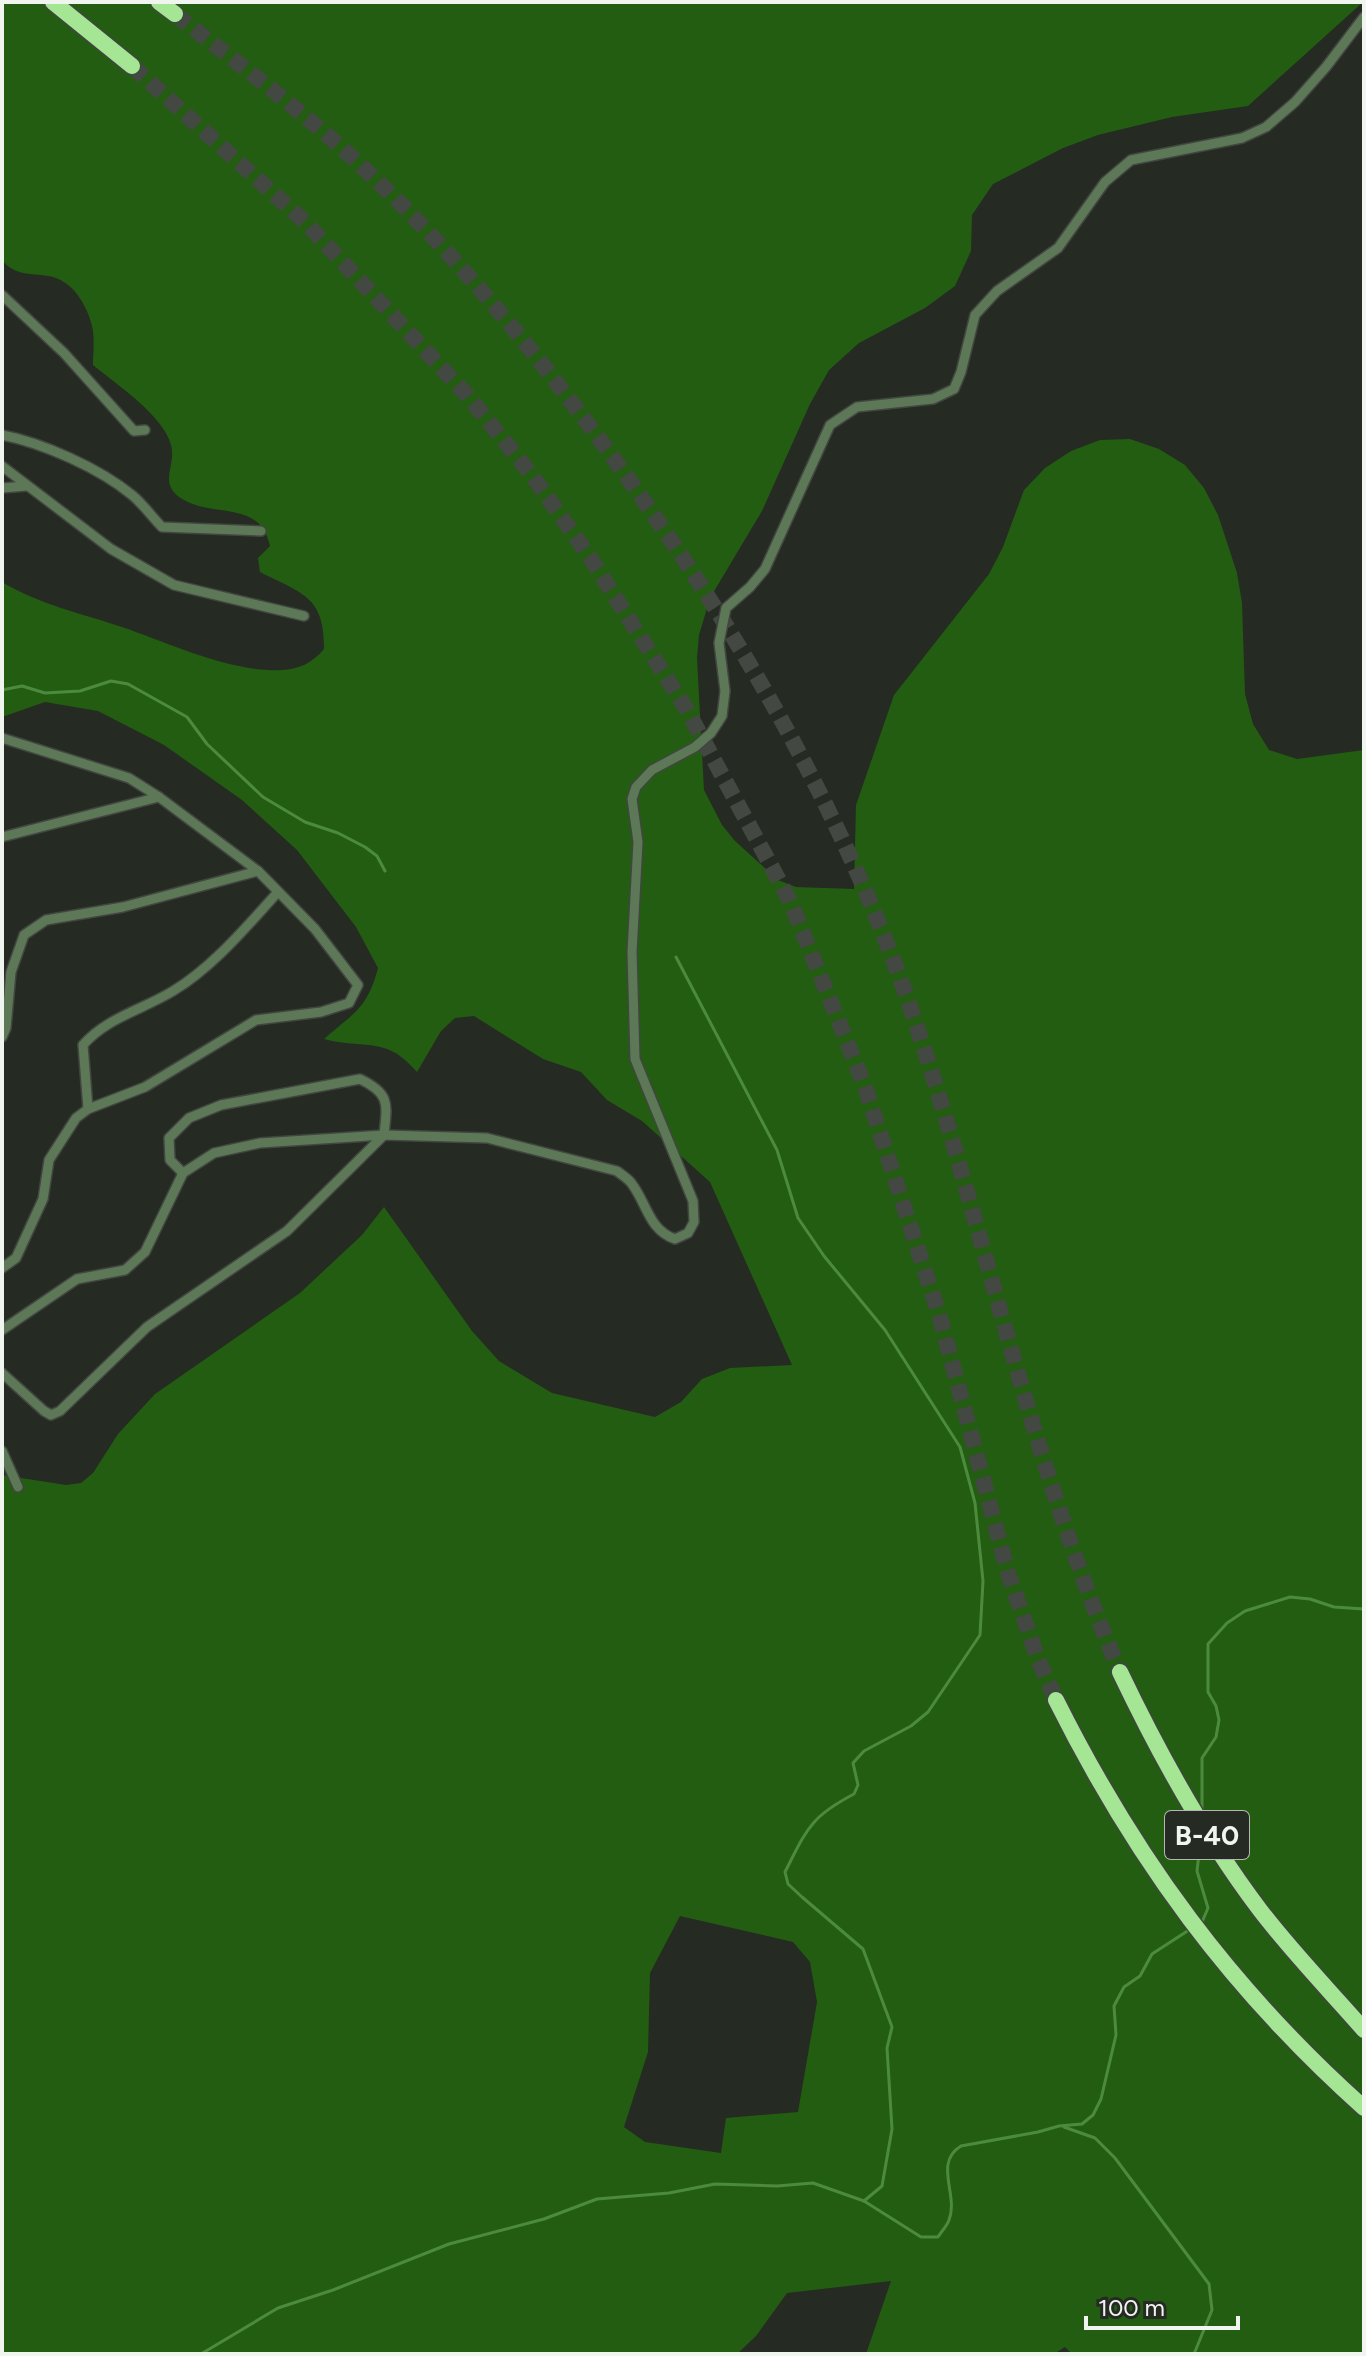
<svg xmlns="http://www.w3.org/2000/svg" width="1366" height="2356" font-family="Figtree,sans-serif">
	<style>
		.green { fill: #235d12; fill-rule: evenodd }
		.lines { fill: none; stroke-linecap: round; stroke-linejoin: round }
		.stream { stroke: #4c8b3d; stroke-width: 3 }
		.motorway-tunnel { stroke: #444842; stroke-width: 16; stroke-dasharray: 16 8; stroke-linecap: butt }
		.minor-casing { stroke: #424640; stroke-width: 12 }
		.motorway-casing { stroke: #424640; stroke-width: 19 }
		.minor { stroke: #5d7857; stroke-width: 9 }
		.motorway { stroke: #a4e694; stroke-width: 16 }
		.labels { text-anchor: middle; stroke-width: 6; stroke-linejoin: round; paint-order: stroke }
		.shield { fill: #252a23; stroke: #b4b8b2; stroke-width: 2 }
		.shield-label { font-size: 28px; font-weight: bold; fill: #f1f5f0 }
	</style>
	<rect width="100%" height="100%" fill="#252a23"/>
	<path class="green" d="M 2,2 L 1363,2 L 1248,106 L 1172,117 L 1098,135 L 1063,148 L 993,184 L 972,215 L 971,251 L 955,286 L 925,308 L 859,343 L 829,370 L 810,404 L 762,511 L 710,598 L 699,635 L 697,658 L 704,790 L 722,825 L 735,841 L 778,880 L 796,887 L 854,889 L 856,805 L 894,695 L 989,574 L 1003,547 L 1024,490 L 1045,468 L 1071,451 L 1100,440 L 1130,439 L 1159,449 L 1185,465 L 1204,488 L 1218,515 L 1237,573 L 1242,603 L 1245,694 L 1253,724 L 1269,750 L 1297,759 L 1364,750 L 1364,2354 L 1072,2354 L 1065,2347 L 1054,2354 L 866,2354 L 891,2281 L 787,2293 L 756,2336 L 737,2354 L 2,2354 L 2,1475 L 66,1485 L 81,1483 L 93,1473 L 118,1434 L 155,1394 L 300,1293 L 362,1235 L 384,1207 L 472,1331 L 499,1361 L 552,1393 L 655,1417 L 681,1402 L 702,1379 L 730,1368 L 792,1365 L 710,1182 L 642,1121 L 607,1100 L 581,1072 L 543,1059 L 474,1016 L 455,1018 L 441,1031 L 417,1072 C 386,1035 365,1050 324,1039 C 353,1013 367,1010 378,968 L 356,927 L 297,850 L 242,800 L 164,745 L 98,711 L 45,702 L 2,717 L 2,582 C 41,605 80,613 122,627 C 169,643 232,673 282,670 C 300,669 312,663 324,649 C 325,595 300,593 260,572 L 258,558 L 270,546 C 260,500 216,518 184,500 C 156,484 177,467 171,445 C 164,416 116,384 93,365 C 93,353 95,338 92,326 C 87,305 72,279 48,276 C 30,273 15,276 2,260 ZM 680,1916 L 793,1942 L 810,1962 L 817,2002 L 798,2112 L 726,2118 L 721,2153 L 645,2142 L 624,2127 L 648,2052 L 650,1973 Z"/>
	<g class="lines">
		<g class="stream">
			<path d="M 2,690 L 22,686 L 45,693 L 80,691 L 111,681 L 128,684 L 187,717 L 207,744 L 263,797 L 305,822 L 338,833 L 365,847 L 377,856 L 385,871"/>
			<path d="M 676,957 L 777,1150 L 798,1218 L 824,1256 L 885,1330 L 960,1447 L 975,1503 L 983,1581 L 980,1635 L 928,1712 L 911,1726 L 864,1751 L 853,1763 L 858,1785 L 854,1794 C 810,1817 807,1829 785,1872 L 788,1884 L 802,1897 L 863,1949 L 892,2027 L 887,2048 L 892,2129 L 882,2186 L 864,2201"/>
			<path d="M 1202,1810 L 1202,1758 L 1216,1737 L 1219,1720 L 1216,1706 L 1208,1692 L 1208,1644 L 1227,1623 L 1245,1611 L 1290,1597 L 1310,1599 L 1334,1607 L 1364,1609"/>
			<path d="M 1201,1837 L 1197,1871 L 1208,1908 L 1202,1922"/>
			<path d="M 1064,2127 L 1095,2138 L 1115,2158 L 1209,2284 L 1212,2310 L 1194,2354"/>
			<path d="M 201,2354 L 278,2308 L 333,2290 L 449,2244 L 544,2219 L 597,2199 L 669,2193 L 715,2184 L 777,2186 L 813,2183 L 864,2201 L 921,2237 L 938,2237 C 941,2232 947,2226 949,2220 C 959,2195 933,2163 961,2146 L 1038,2132 L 1059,2126 L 1082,2124 L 1093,2115 L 1101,2099 L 1116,2035 L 1114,2006 L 1124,1987 L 1140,1976 L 1152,1954 L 1192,1928"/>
		</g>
		<g class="motorway-tunnel">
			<path d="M 175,14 C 242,67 311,117 372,176 C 462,261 541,359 614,459 C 739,631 846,816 914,1018 C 987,1235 1030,1462 1120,1672"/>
			<path d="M 132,66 L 305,222 L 467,395 L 531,474 L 589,556 L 687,710 L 790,901 L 864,1084 L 939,1314 L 1008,1573 L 1038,1659 L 1056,1700"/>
		</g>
		<defs>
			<g id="minor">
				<path d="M 2,295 L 64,353 L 134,431 L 145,430"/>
				<path d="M 2,435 C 43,443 99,468 132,495 C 143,504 152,517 162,527 L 261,531"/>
				<path d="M 2,466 L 111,549 L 174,585 L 304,616"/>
				<path d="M 2,488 L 26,486"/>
				<path d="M 2,738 L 129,778 L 159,797 L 258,871 L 315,929 L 358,985 L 349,1003 L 321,1012 L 256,1020 L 145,1087 L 88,1109 L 76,1118 L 49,1160 L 43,1199 L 16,1258 L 2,1268"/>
				<path d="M 2,837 L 159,797"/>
				<path d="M 2,1037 L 6,1028 L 11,972 L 24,935 L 46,920 L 123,907 L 258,871"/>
				<path d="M 88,1109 L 83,1045 C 106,1018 144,1009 173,991 C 213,967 247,926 278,892"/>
				<path d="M 183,1173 L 170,1160 L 169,1138 L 189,1118 L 221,1105 L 360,1079 C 391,1094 387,1104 384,1135"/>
				<path d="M 2,1330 L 77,1279 L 125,1270 L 145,1252 L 183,1173 L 214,1153 L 260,1143 L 384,1135 L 487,1138 L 617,1171 C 622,1175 629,1179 632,1184 C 647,1204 649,1230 675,1239 L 688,1233 L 694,1222 L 693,1201 L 635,1059 L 632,952 L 638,842 L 632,799 L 636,787 L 652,770 L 695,747 L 711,733 L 722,716 L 725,691 L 719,643 L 726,608 L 750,587 L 765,569 L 830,425 L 857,407 L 933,399 L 954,389 L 961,372 L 975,315 L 997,291 L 1058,248 L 1105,182 L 1131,160 L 1242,138 L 1266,127 L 1295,102 L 1326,67 L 1364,17"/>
				<path d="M 2,1373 L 44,1411 L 51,1415 L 60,1411 L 147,1327 L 287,1231 L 384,1135"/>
				<path d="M 2,1451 L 18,1487"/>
			</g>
			<g id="motorway">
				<path d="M 53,2 L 132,66"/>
				<path d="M 159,2 L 175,14"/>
				<path d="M 1120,1672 C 1160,1756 1204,1836 1260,1910 C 1292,1952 1329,1990 1364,2030"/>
				<path d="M 1056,1700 C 1136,1860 1231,1989 1364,2108"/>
			</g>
		</defs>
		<use href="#minor" class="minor-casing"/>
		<use href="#motorway" class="motorway-casing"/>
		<use href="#minor" class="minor"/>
		<use href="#motorway" class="motorway"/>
	</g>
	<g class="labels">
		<rect class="shield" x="1165" y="1811" width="84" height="48" rx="6"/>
		<g class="shield-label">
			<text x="1207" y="1845">B-40</text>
		</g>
	</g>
	<rect width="1366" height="2356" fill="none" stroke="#f1f5f0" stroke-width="8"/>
	<path d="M1086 2316v12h152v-12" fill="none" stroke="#f1f5f0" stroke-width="4"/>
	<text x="1098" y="2316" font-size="24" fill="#f1f5f0" stroke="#252a23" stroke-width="6" paint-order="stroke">100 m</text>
</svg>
